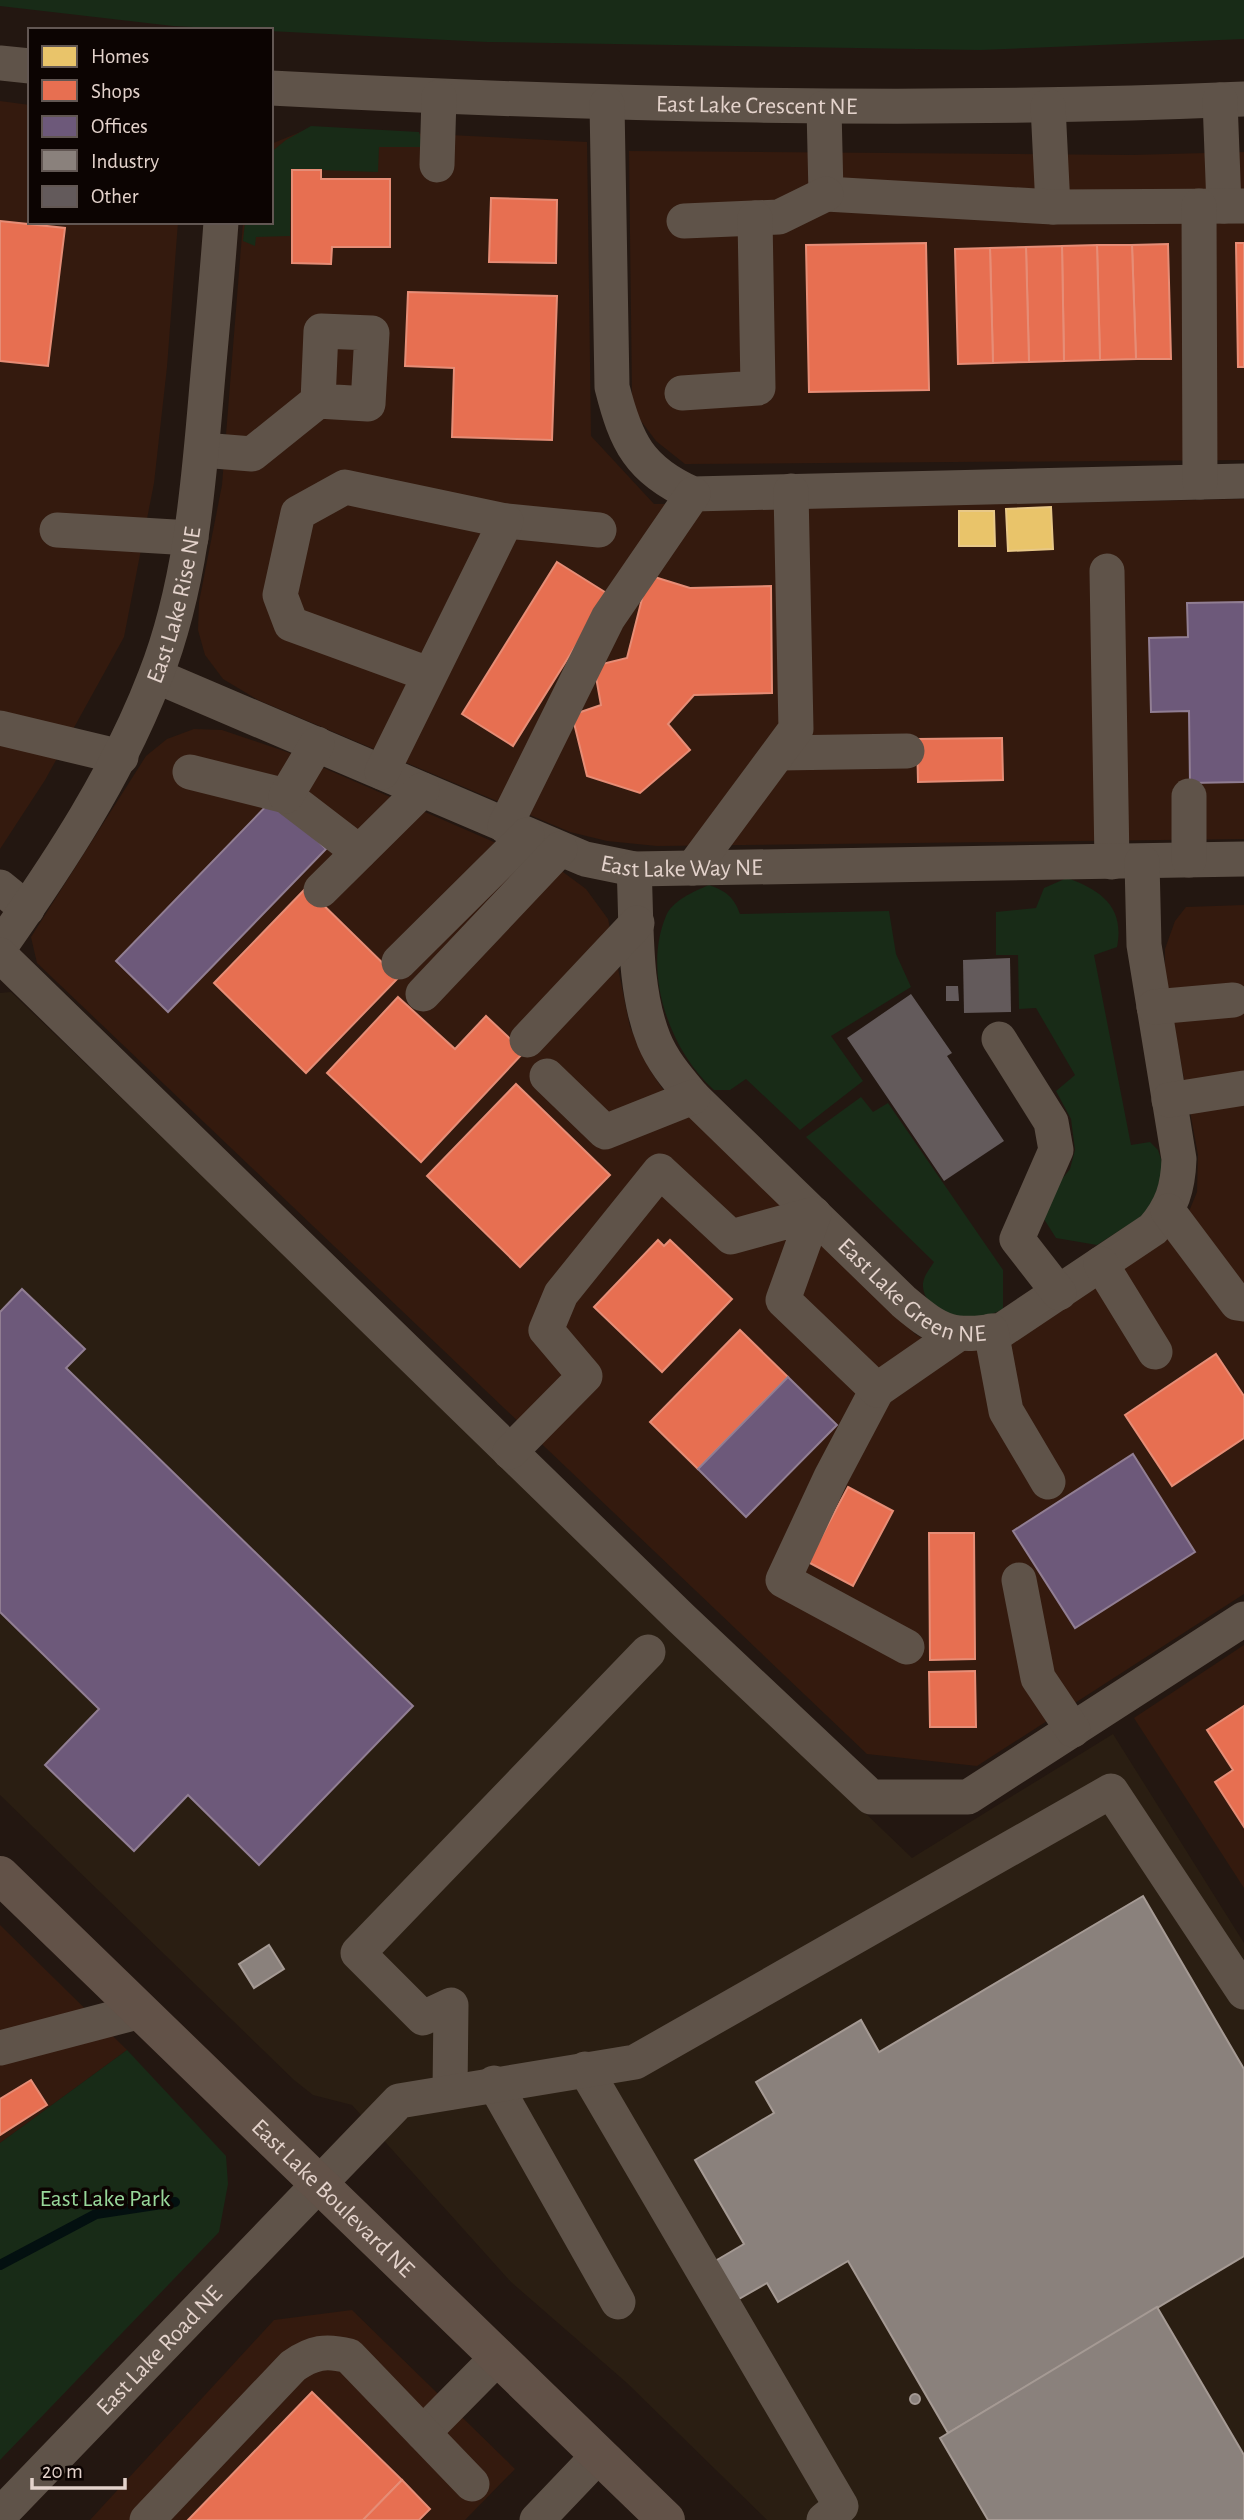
<svg xmlns="http://www.w3.org/2000/svg" width="1244" height="2520" font-family="'Alegreya Sans',sans-serif">
	<style>
		.built { fill: #341a0e }
		.industrial { fill: #2a1e12 }
		.green { fill: #182b17 }
		.homes { fill: #e9c46a; stroke: #e8c887; stroke-width: 2 }
		.shops { fill: #e76f51; stroke: #e68d76; stroke-width: 2 }
		.offices { fill: #6d597a; stroke: #917e93; stroke-width: 2 }
		.industry { fill: #8a817c; stroke: #a59a94; stroke-width: 2 }
		.lines { fill: none; stroke-linecap: round; stroke-linejoin: round }
		.stream { stroke: #031010; stroke-width: 10 }
		.building { fill: #635a5b }
		.minor { stroke: #5f5349; stroke-width: 35 }
		.major { stroke: #625248; stroke-width: 38 }
		.labels { text-anchor: middle; stroke-width: 7; stroke-linejoin: round; paint-order: stroke }
		.street-label { font-size: 24px; fill: #e4d3cc; stroke: #0c0402 }
		.park-label { font-size: 24px; fill: #98d79a; stroke: #0c0402 }
	</style>
	<rect width="100%" height="100%" fill="#231711"/>
	<g class="built">
		<path d="M 0,101 L 30,105 L 30,222 L 178,222 L 167,367 L 154,483 L 124,637 L 45,780 L 0,849 Z"/>
		<path d="M 310,128 L 587,142 L 591,436 L 654,504 L 1005,504 L 1244,499 L 1244,839 L 657,846 L 607,841 L 570,832 L 258,700 L 223,679 L 205,655 L 198,630 L 199,602 L 222,485 L 243,222 L 271,222 L 271,144 Z"/>
		<path d="M 629,151 L 1132,155 L 1244,152 L 1244,460 L 685,464 L 656,441 L 638,417 L 632,396 Z"/>
		<path d="M 194,729 L 222,730 L 287,752 L 563,872 L 586,889 L 608,919 L 630,1027 L 650,1070 L 662,1088 L 915,1334 L 934,1345 L 1175,1229 L 1190,1209 L 1197,1192 L 1198,1155 L 1165,975 L 1165,949 L 1175,921 L 1186,907 L 1244,905 L 1244,1594 L 977,1766 L 867,1754 L 37,963 L 31,937 L 146,756 L 167,739 Z"/>
		<path d="M 1244,1645 L 1244,1888 L 1134,1718 Z"/>
		<path d="M 0,1925 L 127,2050 L 0,2143 Z"/>
		<path d="M 352,2310 L 515,2469 L 465,2520 L 90,2520 L 274,2320 Z"/>
	</g>
	<path class="industrial" d="M 11,992 L 912,1858 L 1113,1734 L 1244,1943 L 1244,2520 L 767,2520 L 627,2383 L 511,2282 L 352,2105 L 313,2095 L 294,2080 L 0,1795 L 0,993 Z"/>
	<g class="green">
		<path d="M 0,0 L 1244,0 L 1244,39 L 980,50 L 487,42 L 173,26 L 0,6 Z"/>
		<path d="M 311,126 L 419,132 L 423,144 L 420,147 L 379,147 L 378,172 L 291,169 L 290,236 L 256,237 L 255,246 L 243,241 L 245,222 L 271,222 L 271,152 L 286,140 Z"/>
		<path d="M 1067,878 C 1101,890 1125,907 1117,947 L 1094,955 L 1131,1145 L 1150,1142 L 1158,1150 L 1164,1168 L 1150,1211 L 1097,1245 L 1056,1238 L 1042,1216 L 1050,1194 L 1070,1169 L 1075,1150 L 1071,1119 L 1056,1091 L 1075,1075 L 1036,1008 L 1019,1009 L 1018,955 L 996,955 L 996,912 L 1036,908 L 1044,888 Z"/>
		<path d="M 709,885 C 726,891 734,897 740,914 L 889,911 L 896,954 L 911,987 L 831,1036 L 863,1081 L 800,1130 L 746,1079 L 730,1090 L 714,1090 C 670,1051 642,973 666,916 C 673,900 693,892 709,885 Z"/>
		<path d="M 861,1097 L 873,1112 L 888,1103 L 1003,1270 L 1003,1309 C 996,1312 989,1316 982,1317 C 963,1322 925,1311 923,1287 C 922,1277 930,1269 934,1262 L 806,1137 Z"/>
		<path d="M 127,2050 L 226,2156 L 228,2184 L 219,2232 L 0,2460 L 0,2143 Z"/>
	</g>
	<g class="homes">
		<path d="M 1051,507 L 1053,549 L 1008,551 L 1006,509 Z"/>
		<path d="M 959,511 L 994,511 L 995,546 L 959,546 Z"/>
	</g>
	<g class="shops">
		<path d="M 292,170 L 321,170 L 321,179 L 390,179 L 390,247 L 332,247 L 331,264 L 292,263 Z"/>
		<path d="M 491,198 L 557,200 L 556,263 L 489,262 Z"/>
		<path d="M 0,221 L 65,228 L 48,366 L 0,361 Z"/>
		<path d="M 926,243 L 929,390 L 809,392 L 806,245 Z"/>
		<path d="M 1236,243 L 1244,243 L 1244,367 L 1238,367 Z"/>
		<path d="M 1168,244 L 1171,359 L 1136,359 L 1132,245 Z"/>
		<path d="M 1097,245 L 1132,245 L 1136,359 L 1100,360 Z"/>
		<path d="M 1097,245 L 1100,360 L 1064,361 L 1062,246 Z"/>
		<path d="M 1062,246 L 1064,361 L 1029,362 L 1026,247 Z"/>
		<path d="M 1026,247 L 1029,362 L 993,363 L 990,248 Z"/>
		<path d="M 990,248 L 993,363 L 958,364 L 955,249 Z"/>
		<path d="M 408,292 L 557,296 L 552,440 L 452,437 L 454,368 L 405,366 Z"/>
		<path d="M 557,562 L 608,594 L 513,746 L 462,714 Z"/>
		<path d="M 648,575 L 690,588 L 771,586 L 772,693 L 694,695 L 668,724 L 690,750 L 640,793 L 587,776 L 572,715 L 601,705 L 594,666 L 627,658 Z"/>
		<path d="M 1002,738 L 1003,780 L 918,782 L 917,739 Z"/>
		<path d="M 306,888 L 398,978 L 306,1073 L 214,983 Z"/>
		<path d="M 398,997 L 455,1049 L 486,1016 L 524,1052 L 421,1162 L 327,1073 Z"/>
		<path d="M 516,1084 L 610,1175 L 520,1267 L 427,1176 Z"/>
		<path d="M 658,1240 L 664,1246 L 670,1240 L 732,1299 L 662,1372 L 594,1307 Z"/>
		<path d="M 740,1330 L 788,1377 L 698,1469 L 650,1422 Z"/>
		<path d="M 1216,1354 L 1244,1396 L 1244,1438 L 1172,1486 L 1125,1415 Z"/>
		<path d="M 848,1487 L 893,1511 L 853,1586 L 808,1562 Z"/>
		<path d="M 929,1533 L 974,1533 L 975,1659 L 930,1660 Z"/>
		<path d="M 975,1671 L 976,1727 L 930,1727 L 929,1672 Z"/>
		<path d="M 1244,1706 L 1244,1827 L 1215,1782 L 1233,1770 L 1207,1730 Z"/>
		<path d="M 31,2080 L 47,2105 L 0,2135 L 0,2099 Z"/>
		<path d="M 312,2392 L 402,2480 L 363,2520 L 188,2520 Z"/>
		<path d="M 402,2480 L 430,2509 L 419,2520 L 363,2520 Z"/>
	</g>
	<g class="offices">
		<path d="M 1244,602 L 1244,782 L 1190,783 L 1189,711 L 1151,712 L 1149,638 L 1188,637 L 1187,603 Z"/>
		<path d="M 274,798 L 326,849 L 168,1012 L 116,961 Z"/>
		<path d="M 22,1289 L 85,1349 L 66,1368 L 413,1706 L 259,1865 L 188,1795 L 134,1851 L 45,1765 L 99,1709 L 0,1612 L 0,1312 Z"/>
		<path d="M 788,1377 L 837,1425 L 746,1517 L 698,1469 Z"/>
		<path d="M 1133,1454 L 1195,1552 L 1075,1628 L 1013,1531 Z"/>
	</g>
	<g class="industry">
		<path d="M 1143,1896 L 1244,2069 L 1244,2256 L 948,2433 L 848,2261 L 778,2302 L 767,2283 L 732,2303 L 710,2264 L 744,2244 L 695,2160 L 774,2113 L 756,2082 L 861,2020 L 879,2052 Z"/>
		<path d="M 269,1945 L 284,1969 L 254,1988 L 239,1964 Z"/>
		<path d="M 1157,2307 L 1244,2455 L 1244,2520 L 988,2520 L 940,2438 Z"/>
		<circle cx="915" cy="2399" r="5"/>
	</g>
	<g class="lines">
		<path class="stream" d="M 0,2265 L 96,2214 L 175,2202"/>
	</g>
	<g class="building">
		<path d="M 1010,958 L 1011,1012 L 964,1013 L 963,960 Z"/>
		<path d="M 946,986 L 958,986 L 959,1001 L 946,1001 Z"/>
		<path d="M 911,994 L 952,1053 L 947,1056 L 1004,1141 L 944,1181 L 847,1038 Z"/>
	</g>
	<g class="lines">
		<g class="minor">
			<path d="M 0,63 L 30,66"/>
			<path id="s1" d="M 271,88 C 596,105 919,113 1244,99"/>
			<path d="M 1220,100 L 1224,206"/>
			<path d="M 607,104 L 612,387 C 626,442 639,470 693,494 L 1244,481"/>
			<path d="M 1048,106 L 1053,207"/>
			<path d="M 824,108 L 826,194 L 1053,207 L 1244,206"/>
			<path d="M 437,165 L 439,97"/>
			<path d="M 1199,206 L 1200,482"/>
			<path d="M 684,221 L 779,217 L 826,194"/>
			<path d="M 682,393 L 758,388 L 755,218"/>
			<path d="M 202,450 L 252,454 L 318,401 L 368,404 L 372,333 L 321,331 L 318,401"/>
			<path d="M 506,521 L 599,530"/>
			<path d="M 57,530 L 191,538"/>
			<path d="M 1107,571 L 1112,862"/>
			<path id="s2" d="M 156,676 L 585,859 L 634,869 L 1244,859"/>
			<path d="M 0,728 L 121,757"/>
			<path d="M 779,753 L 907,751"/>
			<path d="M 190,772 L 286,796 L 359,852"/>
			<path d="M 382,772 L 506,521 L 345,487 L 298,513 L 280,595 L 291,624 L 428,674"/>
			<path d="M 286,796 L 317,744"/>
			<path d="M 1189,796 L 1189,860"/>
			<path d="M 505,826 L 608,618 L 693,494"/>
			<path d="M 693,868 L 796,729 L 791,491"/>
			<path id="s3" d="M 634,869 C 637,924 633,988 654,1040 C 663,1062 678,1079 693,1097 L 904,1302 C 942,1334 953,1338 1002,1330 L 1153,1229 C 1172,1207 1178,1188 1179,1159 L 1144,945 L 1142,862"/>
			<path d="M 0,887 L 27,909"/>
			<path d="M 321,890 L 422,790"/>
			<path id="s4" d="M 0,947 C 59,863 118,774 155,677 C 190,588 198,491 206,397 C 211,338 217,280 221,222"/>
			<path d="M 0,955 L 681,1618 L 871,1797 L 968,1797 L 1244,1619"/>
			<path d="M 399,962 L 527,835"/>
			<path d="M 423,994 L 560,849"/>
			<path d="M 1154,1007 L 1233,1000"/>
			<path d="M 999,1039 L 1051,1122 L 1056,1150 L 1017,1239 L 1059,1293"/>
			<path d="M 527,1040 L 637,923"/>
			<path d="M 547,1076 L 605,1132 L 693,1097"/>
			<path d="M 1169,1100 L 1244,1088"/>
			<path d="M 1168,1211 L 1237,1303 L 1244,1304"/>
			<path d="M 1101,1264 L 1155,1352"/>
			<path d="M 991,1331 L 1006,1411 L 1048,1482"/>
			<path d="M 877,1390 L 831,1477 L 783,1580 L 907,1647"/>
			<path d="M 510,1452 L 585,1376 L 546,1330 L 561,1294 L 660,1171 L 731,1237 L 814,1214 L 783,1300 L 877,1390 L 958,1334"/>
			<path d="M 1019,1580 L 1038,1678 L 1073,1730"/>
			<path d="M 0,2048 L 141,2011"/>
			<path d="M 585,2069 L 841,2506 L 824,2520"/>
			<path d="M 494,2083 L 618,2302"/>
			<path d="M 450,2092 L 451,2005 L 423,2018 L 358,1953 L 648,1652"/>
			<path d="M 423,2433 L 498,2357"/>
			<path id="s5" d="M 0,2515 L 399,2101 L 635,2062 L 1111,1791 L 1244,1992"/>
			<path d="M 147,2520 L 293,2366 C 313,2352 326,2350 349,2356 L 472,2484"/>
			<path d="M 537,2520 L 599,2455"/>
		</g>
		<path class="major" id="s6" d="M 0,1875 L 666,2520"/>
	</g>
	<g class="labels">
		<g class="street-label">
			<text dy="8" stroke="none"><textPath href="#s1" startOffset="486">East Lake Crescent NE</textPath></text>
			<text dy="8" stroke="none"><textPath href="#s4" startOffset="387">East Lake Rise NE</textPath></text>
			<text dy="8" stroke="none"><textPath href="#s2" startOffset="564">East Lake Way NE</textPath></text>
			<text dy="8" stroke="none"><textPath href="#s3" startOffset="539">East Lake Green NE</textPath></text>
			<text dy="8" stroke="none"><textPath href="#s6" startOffset="464">East Lake Boulevard NE</textPath></text>
			<text dy="8" stroke="none"><textPath href="#s5" startOffset="229">East Lake Road NE</textPath></text>
		</g>
		<g class="park-label">
			<text x="105" y="2206">East Lake Park</text>
		</g>
	</g>
	<rect x="28" y="28" width="245" height="196" fill="#0c0402" stroke="#625753" stroke-width="2"/>
	<rect x="42" y="46" width="35" height="21" fill="#e9c46a" stroke="#625753" stroke-width="2"/>
	<text x="91" y="63" font-size="21" fill="#e4d3cc">Homes</text>
	<rect x="42" y="80" width="35" height="21" fill="#e76f51" stroke="#625753" stroke-width="2"/>
	<text x="91" y="98" font-size="21" fill="#e4d3cc">Shops</text>
	<rect x="42" y="116" width="35" height="21" fill="#6d597a" stroke="#625753" stroke-width="2"/>
	<text x="91" y="133" font-size="21" fill="#e4d3cc">Offices</text>
	<rect x="42" y="150" width="35" height="21" fill="#8a817c" stroke="#625753" stroke-width="2"/>
	<text x="91" y="168" font-size="21" fill="#e4d3cc">Industry</text>
	<rect x="42" y="186" width="35" height="21" fill="#635a5b" stroke="#625753" stroke-width="2"/>
	<text x="91" y="203" font-size="21" fill="#e4d3cc">Other</text>
	<path d="M32 2478v10h93v-10" fill="none" stroke="#e4d3cc" stroke-width="3.5"/>
	<text x="42" y="2478" font-size="21" fill="#e4d3cc" stroke="#0c0402" stroke-width="5" paint-order="stroke">20 m</text>
</svg>
